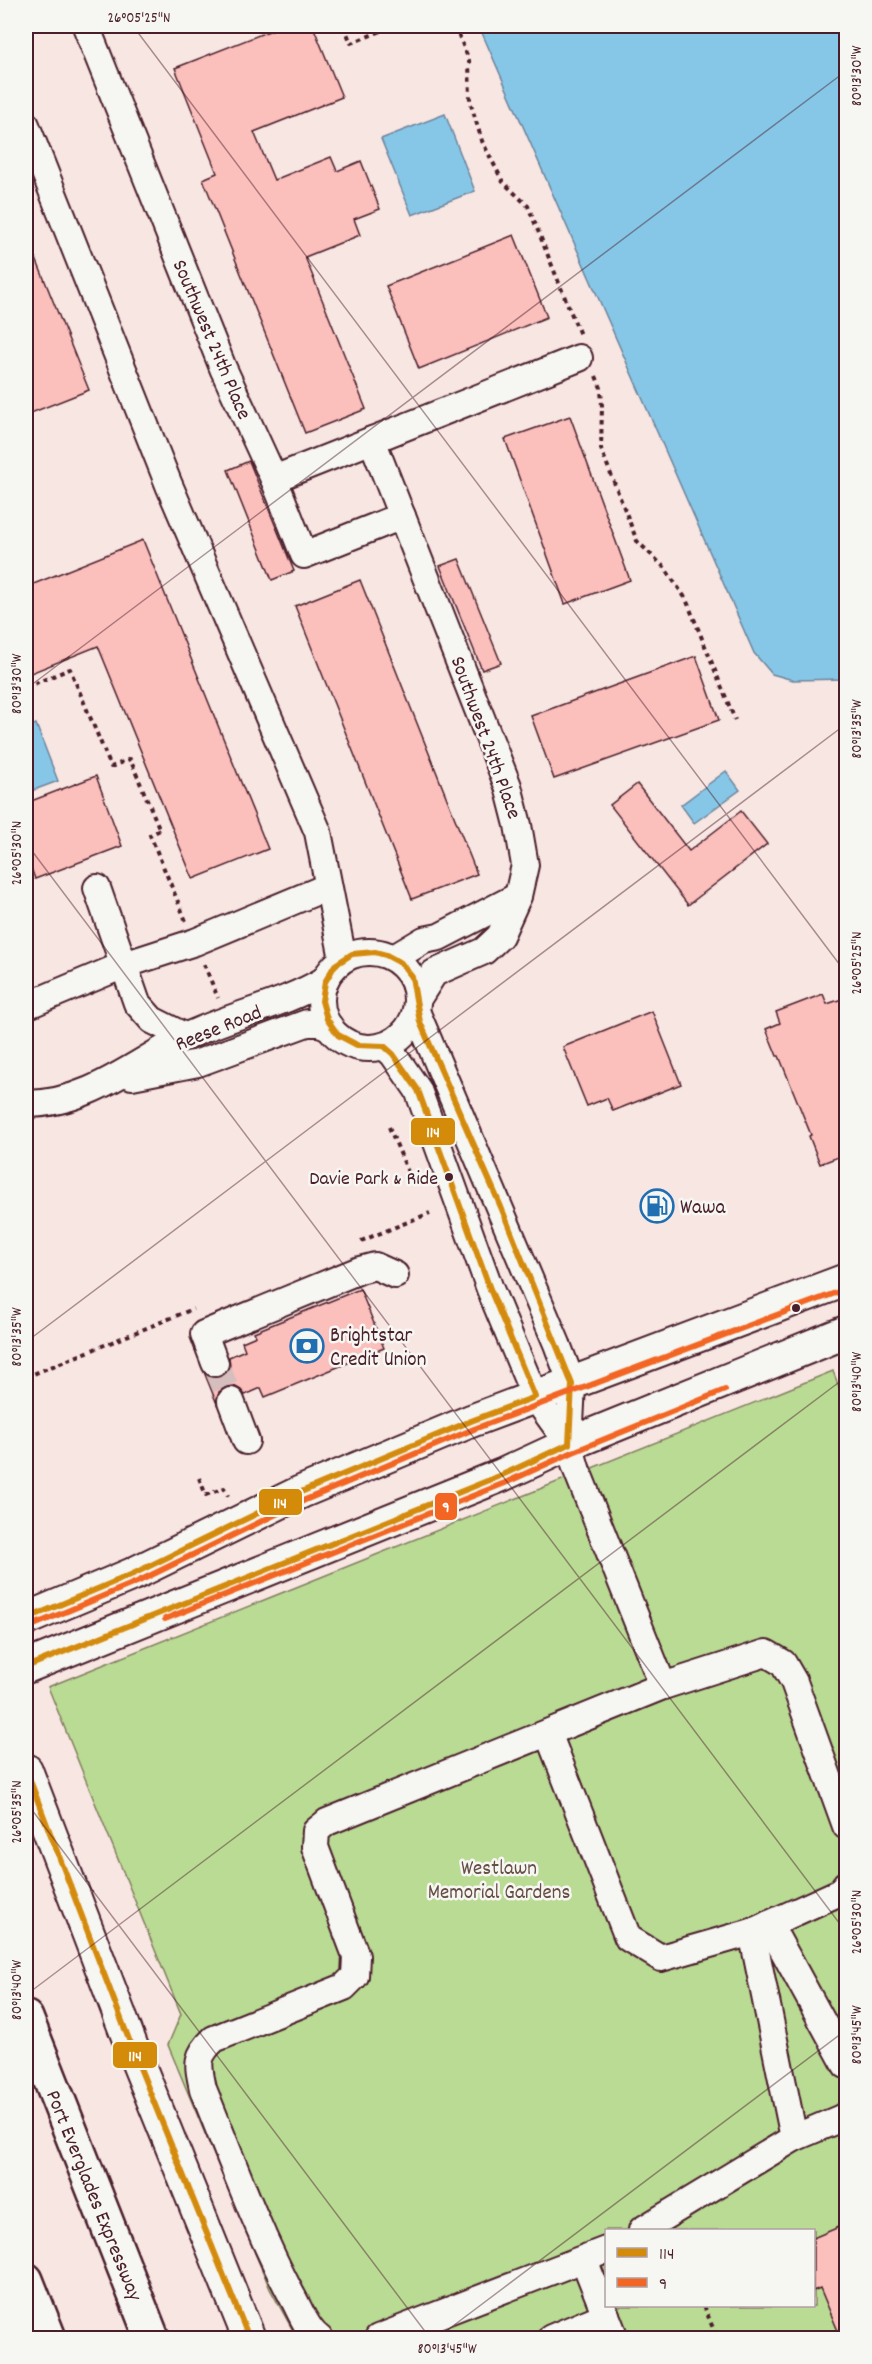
<svg xmlns="http://www.w3.org/2000/svg" width="872" height="2364" font-family="Dekko,sans-serif">
	<style>
		.green { fill: #badb94; stroke: #827d60; stroke-width: 1.5; fill-rule: evenodd }
		.water { fill: #86c7e7; stroke: #6e849c; stroke-width: 1.5 }
		.building { fill: #fbbfbc; stroke: #4a1f2b; stroke-width: 1.5 }
		.lines { fill: none; stroke-linecap: round; stroke-linejoin: round }
		.minor-tunnel { stroke: #d5bebd; stroke-width: 26; stroke-dasharray: 26 13; stroke-linecap: butt }
		.minor-casing { stroke: #4a1f2b; stroke-width: 30 }
		.major-casing { stroke: #4a1f2b; stroke-width: 36 }
		.highway-casing { stroke: #4a1f2b; stroke-width: 38 }
		.path { stroke: #4a1f2b; stroke-width: 4; stroke-dasharray: 4.5 4.5; stroke-linecap: butt }
		.minor { stroke: #f6f6f2; stroke-width: 26 }
		.major { stroke: #f6f6f2; stroke-width: 32 }
		.highway { stroke: #f6f6f2; stroke-width: 33 }
		.bus-1-casing { stroke: #f6f6f2; stroke-width: 10 }
		.bus-2-casing { stroke: #f6f6f2; stroke-width: 10 }
		.bus-1 { stroke: #d48b09; stroke-width: 6 }
		.bus-2 { stroke: #f26522; stroke-width: 6 }
		.ticks { fill: none; stroke: #4a1f2b; stroke-width: 1.5; stroke-opacity: 0.45 }
		.bus-dot { fill: #4a1f2b; stroke: #f6f6f2; stroke-width: 2 }
		.labels { text-anchor: middle; stroke-width: 5; stroke-linejoin: round; paint-order: stroke }
		.bus-label { font-size: 20px; fill: #4a1f2b; stroke: #f6f6f2; text-anchor: end }
		.street-label { font-size: 21px; fill: #4a1f2b; stroke: #f6f6f2 }
		.poi-label { font-size: 21px; fill: #4a1f2b; stroke: #f6f6f2; text-anchor: start }
		.park-label { font-size: 21px; fill: #664e45; stroke: #f6f6f2 }
		.line-badge { stroke: #f6f6f2; stroke-width: 2 }
		.badge-label { font-size: 16px; text-anchor: middle; font-weight: bold; fill: #fff }
		.neatline { fill: none; stroke: #4a1f2b; stroke-width: 2 }
		.ticks-label { font-size: 15px; text-anchor: middle; fill: #4a1f2b }
	</style>
	<rect width="100%" height="100%" fill="#f8e6e2"/>
	<filter id="ink" filterUnits="userSpaceOnUse"><feTurbulence type="fractalNoise" baseFrequency=".0167" numOctaves="2"/><feDisplacementMap in="SourceGraphic" scale="12" xChannelSelector="R" yChannelSelector="G"/><feConvolveMatrix kernelMatrix="1 2 1 2 8 2 1 2 1" color-interpolation-filters="sRGB"/></filter>
	<g filter="url(#ink)">
		<path class="green" d="M 833,1371 L 846,1406 L 846,2338 L 297,2338 L 270,2289 L 168,2045 L 181,2014 L 48,1687 ZM 606,2230 L 814,2230 L 814,2306 L 606,2306 Z"/>
		<g class="water">
			<path d="M 479,26 L 846,26 L 846,679 L 793,680 L 772,674 L 754,653 Z"/>
			<path d="M 445,114 L 475,191 L 412,215 L 381,139 Z"/>
			<path d="M 36,724 L 58,781 L 34,790 L 26,769 L 26,728 Z"/>
			<path d="M 726,771 L 740,790 L 694,823 L 681,805 Z"/>
		</g>
		<g class="building">
			<path d="M 282,26 L 313,26 L 342,97 L 254,132 L 274,180 L 331,157 L 337,171 L 361,161 L 380,209 L 354,219 L 360,235 L 305,257 L 366,409 L 305,433 L 203,179 L 217,173 L 175,68 Z"/>
			<path d="M 26,234 L 89,390 L 26,415 Z"/>
			<path d="M 514,235 L 547,317 L 419,369 L 386,286 Z"/>
			<path d="M 570,416 L 630,580 L 565,604 L 505,439 Z"/>
			<path d="M 249,461 L 294,571 L 272,580 L 228,470 Z"/>
			<path d="M 143,540 L 268,849 L 193,879 L 98,646 L 26,675 L 26,587 Z"/>
			<path d="M 459,559 L 501,663 L 482,670 L 440,566 Z"/>
			<path d="M 360,580 L 477,874 L 412,899 L 295,606 Z"/>
			<path d="M 696,656 L 719,720 L 554,779 L 531,716 Z"/>
			<path d="M 96,776 L 122,846 L 35,879 L 26,854 L 26,803 Z"/>
			<path d="M 637,784 L 689,851 L 741,811 L 767,844 L 688,905 L 610,805 Z"/>
			<path d="M 823,994 L 827,1004 L 842,999 L 846,1011 L 846,1154 L 820,1164 L 809,1136 L 811,1135 L 779,1056 L 777,1056 L 766,1029 L 780,1023 L 776,1012 Z"/>
			<path d="M 652,1011 L 681,1084 L 613,1111 L 607,1098 L 587,1106 L 563,1047 Z"/>
			<path d="M 360,1289 L 384,1348 L 265,1397 L 261,1388 L 245,1395 L 241,1390 L 234,1386 L 226,1387 L 219,1392 L 217,1404 L 204,1372 L 212,1378 L 221,1377 L 227,1372 L 230,1366 L 229,1357 L 245,1350 L 242,1342 L 256,1336 L 254,1332 Z"/>
			<path d="M 839,2227 L 846,2245 L 846,2338 L 841,2338 L 820,2288 L 813,2291 L 813,2238 Z"/>
		</g>
		<g class="lines">
			<path class="minor-tunnel" d="M 215,1363 L 231,1401"/>
			<defs>
				<g id="minor">
					<path d="M 86,26 L 223,368 L 274,479 L 304,555 L 402,516"/>
					<path d="M 26,125 L 169,485 L 318,832 L 343,959"/>
					<path d="M 372,440 L 508,786 L 518,825 L 525,865 L 518,896 L 500,936 L 484,951 L 434,973 L 417,1000"/>
					<path d="M 274,479 L 579,358"/>
					<path d="M 97,888 L 137,1003 L 152,1020 L 186,1037"/>
					<circle cx="369" cy="1000" r="48"/>
					<path d="M 394,958 L 424,940 L 439,937 L 518,896"/>
					<path d="M 26,1006 L 124,965 L 195,942 L 327,887"/>
					<path d="M 384,1046 L 393,1054 L 418,1090 L 490,1289 L 522,1366 L 535,1397 L 569,1444"/>
					<path d="M 132,1076 L 198,1063 L 307,1023 L 319,1023 L 330,1027"/>
					<path d="M 26,1104 C 88,1104 133,1064 185,1037 C 230,1015 281,1006 325,980"/>
					<path d="M 215,1363 L 204,1334 L 360,1270 L 375,1266 L 395,1275"/>
					<path d="M 231,1401 L 246,1441"/>
					<path d="M 663,1686 L 766,1653 L 783,1663 L 794,1682 L 846,1826"/>
					<path d="M 548,1733 L 628,1938 L 661,1958 L 752,1932 L 840,1892 L 846,1884"/>
					<path d="M 769,1924 L 846,2065"/>
					<path d="M 752,1932 L 794,2138"/>
					<path d="M 642,2230 L 794,2138 L 846,2116"/>
					<path d="M 584,2260 L 615,2338"/>
					<path d="M 319,2338 C 306,2329 300,2310 292,2296 C 257,2230 231,2158 203,2089 C 198,2064 195,2057 214,2039 L 344,1987 L 355,1976 L 356,1956 L 315,1847 L 316,1831 L 327,1822 L 663,1686 L 576,1468 L 569,1444 L 572,1384 L 557,1344 L 416,1011"/>
					<path d="M 378,2338 L 606,2250"/>
					<path d="M 551,2338 L 606,2315"/>
				</g>
				<g id="major">
					<path d="M 26,1619 L 133,1574 L 301,1492 L 471,1421 L 846,1280"/>
					<path d="M 26,1667 L 502,1475 L 569,1444 L 846,1332"/>
					<path d="M 26,1770 L 136,2058 L 249,2338"/>
				</g>
				<g id="highway">
					<path d="M 26,2018 L 152,2338"/>
					<path d="M 26,2280 L 49,2338"/>
				</g>
			</defs>
			<use href="#minor" class="minor-casing"/>
			<use href="#major" class="major-casing"/>
			<use href="#highway" class="highway-casing"/>
			<g class="path">
				<path d="M 344,26 L 351,43 L 394,26"/>
				<path d="M 455,26 L 469,60 L 470,101 L 482,141 L 503,182 L 528,206 L 580,335"/>
				<path d="M 596,376 L 601,388 L 602,406 L 601,449 L 637,541 L 664,567 L 686,599 L 735,720"/>
				<path d="M 26,687 L 70,669 L 111,767 L 130,759 L 160,830 L 150,835 L 186,921"/>
				<path d="M 204,964 L 218,998"/>
				<path d="M 389,1127 L 408,1172"/>
				<path d="M 361,1241 L 430,1213"/>
				<path d="M 26,1377 L 193,1309"/>
				<path d="M 199,1478 L 206,1495 L 224,1488 L 228,1496"/>
				<path d="M 704,2306 L 717,2338"/>
			</g>
			<use href="#minor" class="minor"/>
			<use href="#major" class="major"/>
			<use href="#highway" class="highway"/>
			<defs>
				<g id="bus-1">
					<path d="M 26,1619 L 133,1574 L 301,1492 L 471,1421 L 535,1397 L 490,1289 L 418,1090 L 393,1054 L 384,1046 L 357,1045 L 338,1035 L 327,1019 L 322,1001 L 325,982 L 335,965 L 352,954 L 375,952 L 386,955 L 401,963 L 412,977 L 420,1022 L 501,1207 L 572,1384 L 569,1444 L 502,1475 L 26,1667"/>
					<path d="M 26,1770 L 136,2058 L 249,2338"/>
				</g>
				<g id="bus-2">
					<path d="M 165,1619 L 505,1483 L 573,1452 L 725,1390"/>
					<path d="M 29,1627 L 137,1582 L 305,1500 L 474,1429 L 846,1289"/>
				</g>
			</defs>
			<use href="#bus-1" class="bus-1-casing"/>
			<use href="#bus-2" class="bus-2-casing"/>
			<use href="#bus-1" class="bus-1"/>
			<use href="#bus-2" class="bus-2"/>
		</g>
	</g>
	<path class="ticks" d="M 133,26 L 846,973M 26,37 L 40,26M 26,689 L 846,71M 26,843 L 846,1932M 26,1342 L 846,724M 26,1802 L 430,2338M 26,1995 L 846,1377M 437,2338 L 846,2030"/>
	<defs>
		<symbol id="fuel-ring" viewBox="-11 -11 22 22"><circle r="9.5" fill="#f6f6f2" stroke="#1f6fb2" stroke-width="1.5"/><path d="M-5.5-6h7V0h2V4h1.3V-2.5L3-4.5l.8-.8L6-3V5H2.5V1h-1V6h-7ZM-4.2-4.7v3.2H.2V-4.7Z" fill="#1f6fb2"/></symbol>
		<symbol id="bank-ring" viewBox="-11 -11 22 22"><circle r="9.5" fill="#f6f6f2" stroke="#1f6fb2" stroke-width="1.5"/><path d="M-6-4H6V4H-6ZM0-2.3a2.3 2.3 0 1 0 0 4.6a2.3 2.3 0 1 0 0-4.6Z" fill="#1f6fb2"/></symbol>
	</defs>
	<g fill-rule="evenodd">
		<use href="#fuel-ring" x="638" y="1187" width="38" height="38"/>
		<use href="#bank-ring" x="288" y="1327" width="38" height="38"/>
	</g>
	<g class="bus-dot">
		<circle cx="449" cy="1177" r="5"/>
		<circle cx="796" cy="1308" r="5"/>
	</g>
	<g class="labels">
		<g class="bus-label">
			<text x="438" y="1184">Davie Park &amp; Ride</text>
		</g>
		<g class="street-label">
			<text transform="translate(213 339) rotate(67)" y="7">Southwest 24th Place</text>
			<text transform="translate(487 737) rotate(70)" y="7">Southwest 24th Place</text>
			<text transform="translate(218 1027) rotate(-22)" y="7">Reese Road</text>
			<text transform="translate(95 2195) rotate(68)" y="7">Port Everglades Expressway</text>
		</g>
		<g class="poi-label">
			<text x="680" y="1213">Wawa</text>
			<text x="330" y="1341">Brightstar<tspan x="330" dy="24">Credit Union</tspan></text>
		</g>
		<g class="park-label">
			<text x="499" y="1874">Westlawn<tspan x="499" dy="24">Memorial Gardens</tspan></text>
		</g>
	</g>
	<g class="line-badge">
		<rect x="410" y="1117" width="46" height="29" rx="6" fill="#d48b09"/>
		<rect x="258" y="1488" width="45" height="28" rx="6" fill="#d48b09"/>
		<rect x="434" y="1492" width="24" height="29" rx="6" fill="#f26522"/>
		<rect x="112" y="2041" width="46" height="28" rx="6" fill="#d48b09"/>
	</g>
	<g class="badge-label">
		<text x="433" y="1137">114</text>
		<text x="280" y="1508">114</text>
		<text x="446" y="1512">9</text>
		<text x="135" y="2061">114</text>
	</g>
	<rect width="872" height="2364" fill="none" stroke="#f6f6f2" stroke-width="66"/>
	<rect x="605" y="2229" width="210" height="78" fill="#f6f6f2" stroke="#b1a0a2" stroke-width="1.5"/>
	<rect x="617" y="2248" width="30" height="9" fill="#d48b09" stroke="#b1a0a2" stroke-width="1.5"/>
	<text x="659" y="2259" font-size="18" fill="#4a1f2b">114</text>
	<rect x="617" y="2278" width="30" height="9" fill="#f26522" stroke="#b1a0a2" stroke-width="1.5"/>
	<text x="659" y="2289" font-size="18" fill="#4a1f2b">9</text>
	<rect x="33" y="33" width="806" height="2298" class="neatline"/>
	<g class="ticks-label">
		<text x="139" y="22">26°05'25"N</text>
		<text transform="translate(856 76) rotate(-90)" y="5">80°13'30"W</text>
		<text transform="translate(16 684) rotate(-90)" y="5">80°13'30"W</text>
		<text transform="translate(856 729) rotate(-90)" y="5">80°13'35"W</text>
		<text transform="translate(16 853) rotate(-90)" y="5">26°05'30"N</text>
		<text transform="translate(856 963) rotate(-90)" y="5">26°05'25"N</text>
		<text transform="translate(16 1337) rotate(-90)" y="5">80°13'35"W</text>
		<text transform="translate(856 1382) rotate(-90)" y="5">80°13'40"W</text>
		<text transform="translate(16 1812) rotate(-90)" y="5">26°05'35"N</text>
		<text transform="translate(856 1922) rotate(-90)" y="5">26°05'30"N</text>
		<text transform="translate(16 1990) rotate(-90)" y="5">80°13'40"W</text>
		<text transform="translate(856 2035) rotate(-90)" y="5">80°13'45"W</text>
		<text x="447" y="2353">80°13'45"W</text>
	</g>
</svg>
